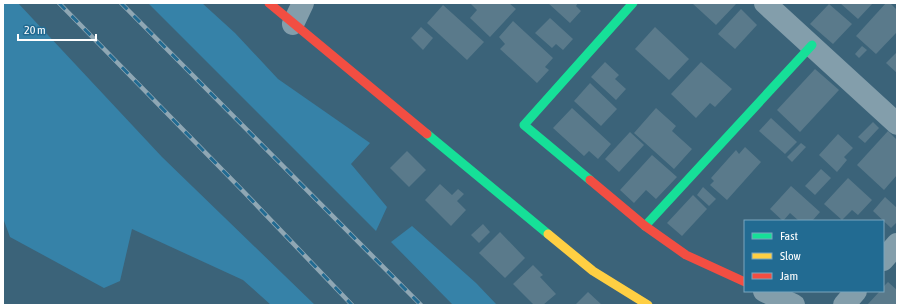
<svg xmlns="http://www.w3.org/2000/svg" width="900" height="308" font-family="'Asap Condensed',sans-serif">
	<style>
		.green { fill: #3682a8 }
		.building { fill: #5a7a8b }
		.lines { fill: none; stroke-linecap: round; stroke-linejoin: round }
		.street { stroke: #839eab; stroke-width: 22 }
		.fast { stroke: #16e098; stroke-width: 9 }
		.slow { stroke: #ffcf43; stroke-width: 9 }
		.jam { stroke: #f24e42; stroke-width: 9 }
		.rail-casing { stroke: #8fa7b4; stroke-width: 4.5 }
		.rail { stroke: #226b92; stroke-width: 3; stroke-dasharray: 9; stroke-linecap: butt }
	</style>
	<rect width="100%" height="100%" fill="#3b6379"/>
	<g class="green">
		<path d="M 3,3 L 18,3 L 162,157 L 315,305 L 271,305 L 243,280 L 132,229 L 120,281 L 104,288 L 10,237 L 3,218 Z"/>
		<path d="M 148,3 L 202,3 L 235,33 L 278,79 L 370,143 L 351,164 L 387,207 L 376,231 Z"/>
		<path d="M 412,226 L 476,283 L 497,305 L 453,305 L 391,242 Z"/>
	</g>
	<g class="building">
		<path d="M 470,3 L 509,3 L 516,9 L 490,37 L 470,18 L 477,10 Z"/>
		<path d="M 548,3 L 578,3 L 576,6 L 581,11 L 570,23 Z"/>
		<path d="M 692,3 L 735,3 L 736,4 L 716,25 Z"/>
		<path d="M 840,3 L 873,3 L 858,19 Z"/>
		<path d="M 886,3 L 890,3 L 897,10 L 897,32 L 876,54 L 856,36 Z"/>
		<path d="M 829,4 L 852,24 L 833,44 L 810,24 Z"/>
		<path d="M 443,5 L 484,42 L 467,60 L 427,23 Z"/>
		<path d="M 741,9 L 757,25 L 735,49 L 718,34 Z"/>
		<path d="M 550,18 L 573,39 L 563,50 L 556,44 L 552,48 L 535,33 Z"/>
		<path d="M 513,21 L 553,58 L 545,67 L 549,70 L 537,83 L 500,49 L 505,44 L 499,37 Z"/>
		<path d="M 421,27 L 433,38 L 423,50 L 411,38 Z"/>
		<path d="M 655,27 L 689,59 L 669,80 L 635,49 Z"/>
		<path d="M 862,46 L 867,50 L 859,58 L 855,54 Z"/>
		<path d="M 897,52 L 897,73 L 886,63 Z"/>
		<path d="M 605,62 L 619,75 L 615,79 L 626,89 L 616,100 L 591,77 Z"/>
		<path d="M 701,62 L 732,89 L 715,107 L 710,103 L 696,118 L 671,94 Z"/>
		<path d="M 815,69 L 839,90 L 800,132 L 777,110 Z"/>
		<path d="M 590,83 L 617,109 L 601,126 L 574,101 Z"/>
		<path d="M 572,108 L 611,144 L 598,159 L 589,151 L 584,156 L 553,128 Z"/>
		<path d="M 656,108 L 676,126 L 672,131 L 692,149 L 674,169 L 634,133 Z"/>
		<path d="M 771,118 L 797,142 L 785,154 L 759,131 Z"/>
		<path d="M 873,122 L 879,128 L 865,143 L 858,137 Z"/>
		<path d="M 888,131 L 897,140 L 897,175 L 884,190 L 857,165 Z"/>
		<path d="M 630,132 L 644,145 L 619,172 L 605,159 Z"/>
		<path d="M 838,134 L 853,148 L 844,157 L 847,160 L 837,172 L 819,155 Z"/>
		<path d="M 801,143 L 806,147 L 792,162 L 787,157 Z"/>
		<path d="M 745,147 L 761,162 L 727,200 L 710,185 L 714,181 L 711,178 L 736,150 L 739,154 Z"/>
		<path d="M 407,151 L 426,170 L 409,187 L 390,168 Z"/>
		<path d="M 652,155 L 677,177 L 656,199 L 646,190 L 634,203 L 620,190 Z"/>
		<path d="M 821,169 L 831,178 L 815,195 L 805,186 Z"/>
		<path d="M 848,178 L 872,200 L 858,215 L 852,210 L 842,220 L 824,204 Z"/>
		<path d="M 440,184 L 452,195 L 458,189 L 464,194 L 457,201 L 466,210 L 451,226 L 425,200 Z"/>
		<path d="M 791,186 L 820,212 L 812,221 L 799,221 L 790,213 L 783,221 L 770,209 Z"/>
		<path d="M 703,187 L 716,199 L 709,206 L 697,195 Z"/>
		<path d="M 693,195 L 707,209 L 682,236 L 667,223 Z"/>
		<path d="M 885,197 L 897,208 L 897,222 L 891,228 L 873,211 Z"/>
		<path d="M 483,224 L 490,232 L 479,243 L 471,235 Z"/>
		<path d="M 500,232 L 525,258 L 505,278 L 479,253 Z"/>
		<path d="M 533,265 L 543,275 L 540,277 L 556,294 L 543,305 L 534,305 L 513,284 Z"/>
		<path d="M 888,282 L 897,290 L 897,305 L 867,305 L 880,291 L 883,291 L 883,287 Z"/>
		<path d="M 588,292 L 602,305 L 575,305 Z"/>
	</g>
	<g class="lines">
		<g class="street">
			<path d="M 765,3 L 897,124"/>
			<path d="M 293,24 L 303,3"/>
			<path d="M 883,260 L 897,244"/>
			<path d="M 764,291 L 794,305"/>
			<path d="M 844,305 L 856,291"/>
		</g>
		<g class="fast">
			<path d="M 427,134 L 548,234"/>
			<path d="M 590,180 L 524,125 L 633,3"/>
			<path d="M 645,226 L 812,45"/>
		</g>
		<path class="slow" d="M 548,234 L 593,271 L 648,305"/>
		<g class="jam">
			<path d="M 269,3 L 427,134"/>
			<path d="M 590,180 L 645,226 L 686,255 L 745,282"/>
		</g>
		<defs>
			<g id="rail">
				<path d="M 59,3 L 243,191 L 352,305"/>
				<path d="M 121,3 L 421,305"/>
			</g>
		</defs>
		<use href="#rail" class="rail-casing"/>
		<use href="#rail" class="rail"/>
	</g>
	<rect width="900" height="308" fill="none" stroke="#ffffff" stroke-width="8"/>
	<rect x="744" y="220" width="140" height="72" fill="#226b92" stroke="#7aa6be"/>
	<rect x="752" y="233" width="20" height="6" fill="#16e098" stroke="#7aa6be"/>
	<text x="780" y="240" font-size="12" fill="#ffffff">Fast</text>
	<rect x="752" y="253" width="20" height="6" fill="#ffcf43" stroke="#7aa6be"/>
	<text x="780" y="260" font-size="12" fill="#ffffff">Slow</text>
	<rect x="752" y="273" width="20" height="6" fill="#f24e42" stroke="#7aa6be"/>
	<text x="780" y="280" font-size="12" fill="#ffffff">Jam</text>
	<path d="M18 34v6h78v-6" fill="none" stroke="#ffffff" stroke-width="2"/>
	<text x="24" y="34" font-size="12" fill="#ffffff" stroke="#226b92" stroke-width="3" paint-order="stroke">20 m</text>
</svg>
